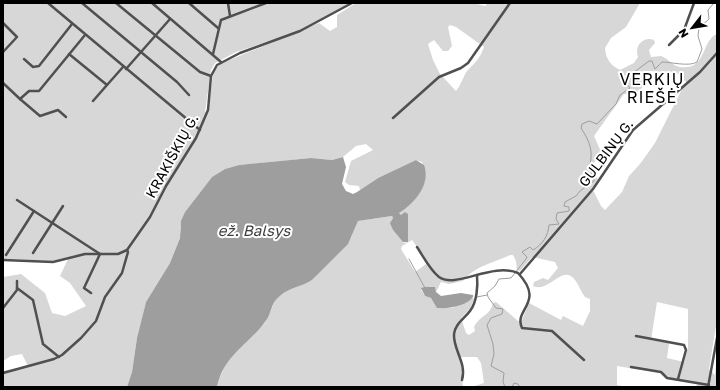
<svg xmlns="http://www.w3.org/2000/svg" width="720" height="390" font-family="'Golos Text',sans-serif">
	<style>
		.green { fill: #d7d7d7; fill-rule: evenodd }
		.water { fill: #9e9e9e }
		.lines { fill: none; stroke-linecap: round; stroke-linejoin: round }
		.stream { stroke: #9e9e9e; stroke-width: 1 }
		.minor { stroke: #505050; stroke-width: 2.5 }
		.labels { text-anchor: middle; stroke-width: 4; stroke-linejoin: round; paint-order: stroke }
		.street-label { font-size: 14px; fill: #000; stroke: #fff }
		.water-label { font-size: 15px; font-style: italic; fill: #3f3f3f; stroke: #fff }
		.quarter-label { font-size: 16px; letter-spacing: 1px; fill: #000; stroke: #fff }
	</style>
	<rect width="100%" height="100%" fill="#fff"/>
	<path class="green" d="M 3,3 L 350,3 L 297,32 L 236,52 L 215,63 L 211,70 L 205,112 L 208,113 L 213,73 L 220,64 L 319,23 L 330,31 L 337,27 L 337,15 L 356,3 L 473,3 L 485,6 L 488,3 L 640,3 L 626,27 L 611,38 L 605,48 C 606,59 610,65 620,70 L 634,63 L 638,57 C 634,46 643,36 654,40 L 655,43 L 649,50 L 651,57 C 655,57 658,56 661,56 C 668,58 672,66 680,67 C 707,71 701,40 717,34 L 717,320 L 709,369 L 715,375 L 717,356 L 717,387 L 696,387 L 697,384 L 667,379 L 660,373 L 617,366 L 617,385 L 626,387 L 471,387 L 484,383 L 481,363 L 477,357 L 460,357 L 463,387 L 217,387 L 219,379 L 229,358 L 265,323 L 276,299 L 291,288 L 312,280 L 351,237 L 358,221 L 392,216 L 393,218 L 391,221 L 393,230 L 404,243 L 408,242 L 408,214 L 401,215 L 399,213 C 416,202 432,182 422,162 L 416,160 L 378,178 L 360,190 L 359,186 L 349,185 L 345,182 L 351,161 L 373,150 L 366,144 L 356,146 L 343,157 L 332,160 L 311,158 L 239,165 L 225,169 L 212,177 L 185,212 L 180,228 L 180,238 L 170,263 L 146,302 L 137,338 L 132,372 L 127,387 L 3,387 L 3,371 L 28,366 L 22,354 L 11,356 L 3,361 L 3,277 L 21,274 L 45,293 L 52,313 L 65,316 L 86,306 L 70,283 L 60,276 L 69,257 L 52,261 L 3,259 ZM 450,25 L 456,27 L 484,47 C 481,57 474,64 467,71 C 463,77 461,85 456,91 L 440,74 L 433,60 L 428,44 L 434,40 L 443,51 L 448,51 L 452,46 L 448,27 ZM 650,71 L 677,73 L 688,84 L 683,87 L 655,143 L 640,164 L 629,176 L 622,192 L 605,210 L 601,206 L 592,188 L 598,179 L 591,172 L 590,167 L 602,154 L 594,136 L 624,94 L 634,94 L 642,88 L 644,73 ZM 412,240 L 425,258 L 426,264 L 415,272 L 401,249 L 402,246 ZM 510,255 L 513,255 L 516,261 L 517,270 L 520,271 L 532,257 L 555,262 L 558,268 L 548,280 L 543,278 L 534,282 L 533,286 C 549,294 562,263 575,280 C 579,285 581,292 585,297 L 590,299 L 590,311 L 583,326 L 563,316 L 561,320 L 529,303 L 522,320 L 518,321 L 496,302 L 493,303 C 490,316 480,315 474,327 L 475,331 L 469,335 L 466,333 L 461,318 L 470,309 L 474,299 L 473,298 L 452,308 L 439,308 L 431,298 L 425,296 L 421,290 L 425,287 L 435,287 L 436,292 L 441,282 L 449,284 L 463,281 C 474,266 494,263 510,255 ZM 657,302 L 688,309 L 688,348 L 684,362 L 667,358 L 669,343 L 651,340 Z"/>
	<g class="water">
		<path d="M 343,157 L 346,167 L 342,184 L 346,191 L 353,194 L 357,192 L 378,178 L 416,160 L 424,165 C 431,184 415,203 399,213 L 401,215 L 405,212 L 408,214 L 408,242 L 403,242 L 393,230 L 390,223 L 393,218 L 392,216 L 358,221 L 348,244 L 312,280 C 301,287 290,287 280,296 C 270,303 272,314 265,322 C 247,346 224,355 217,387 L 127,387 L 132,372 L 137,338 L 146,302 L 170,263 L 180,238 L 181,221 L 185,212 L 212,177 L 225,169 L 239,165 L 311,158 L 332,160 Z"/>
		<path d="M 425,287 L 435,287 L 436,292 L 441,296 L 461,293 L 473,295 L 473,297 C 468,305 449,309 439,308 L 437,308 L 431,298 L 425,296 L 421,288 Z"/>
	</g>
	<g class="lines">
		<g class="stream">
			<path d="M 409,259 L 425,288"/>
			<path d="M 477,297 L 487,295"/>
			<path d="M 505,387 L 503,382 L 504,373 L 491,366 L 494,354 L 493,344 L 487,325 L 491,318 L 502,314 L 503,309 L 496,308 L 488,297 L 487,293 L 495,286 L 499,279 L 511,278 L 526,259 L 527,257 L 522,252 L 530,247 L 533,250 C 543,244 548,236 549,225 L 559,224 L 556,219 L 557,213 L 569,211 L 569,207 L 564,206 L 565,202 L 576,196 L 580,191 L 594,181 L 594,178 L 589,168 C 594,152 590,142 581,128 L 582,124 L 589,121 L 597,124 L 616,104 L 620,95 L 630,88 L 625,83 L 629,76 L 649,61 L 652,61 L 655,69 L 662,62 C 671,62 689,67 697,62 L 702,49 L 698,36 L 699,28 L 709,19 L 708,10 L 714,3"/>
			<path d="M 512,387 L 514,383 L 518,384 L 520,387"/>
		</g>
		<g class="minor">
			<path d="M 48,3 L 200,130"/>
			<path d="M 82,3 L 177,82 L 189,95"/>
			<path d="M 116,3 L 200,72 L 211,76"/>
			<path d="M 152,3 L 221,62"/>
			<path d="M 189,3 L 218,28"/>
			<path d="M 228,3 L 230,16"/>
			<path d="M 3,23 L 17,37 L 3,52"/>
			<path d="M 669,45 L 684,30 L 694,3"/>
			<path d="M 69,54 L 107,85 L 123,67"/>
			<path d="M 213,54 L 221,20 L 266,3"/>
			<path d="M 24,59 L 33,67 L 39,66 L 72,24"/>
			<path d="M 126,69 L 170,19"/>
			<path d="M 3,83 L 20,99 L 29,91 L 39,91 L 85,35"/>
			<path d="M 20,99 L 40,116 L 58,110 L 66,117"/>
			<path d="M 93,101 L 107,85"/>
			<path d="M 393,118 L 439,77 L 461,68 L 468,63 L 510,3"/>
			<path d="M 17,200 L 100,254"/>
			<path d="M 417,247 C 423,256 430,270 439,277 C 456,289 492,262 518,273 C 546,303 513,309 522,328 L 552,331 L 584,360"/>
			<path d="M 33,253 L 63,206"/>
			<path d="M 6,255 L 34,211"/>
			<path d="M 3,260 L 53,262 L 85,254 L 118,254 L 127,250 L 150,217 L 166,186 L 196,138 L 208,110 L 211,76 L 217,65 L 240,53 L 300,31 L 352,3"/>
			<path d="M 520,274 L 593,189 L 633,130 L 700,72 L 717,53"/>
			<path d="M 17,288 L 33,300 L 43,344 L 59,357"/>
			<path d="M 91,293 L 84,288 L 100,254"/>
			<path d="M 3,308 L 17,290 L 17,281"/>
			<path d="M 636,336 L 684,345 L 686,350 L 678,379"/>
			<path d="M 631,367 L 661,372 L 667,378 L 709,385"/>
			<path d="M 3,373 L 54,359 L 62,355 L 81,338 L 96,321 L 105,297 L 122,273 L 128,252 L 127,250"/>
			<path d="M 462,380 C 467,363 453,350 454,334 C 455,324 464,319 470,311 C 477,302 478,286 477,275"/>
			<path d="M 708,387 L 717,338"/>
		</g>
	</g>
	<g class="labels">
		<g class="street-label">
			<text transform="translate(606 153) rotate(-53)" y="5">GULBINŲ G.</text>
			<text transform="translate(172 156) rotate(-61)" y="5">KRAKIŠKIŲ G.</text>
		</g>
		<g class="water-label">
			<text x="254" y="236">ež. Balsys</text>
		</g>
		<g class="quarter-label">
			<text x="652" y="85">VERKIŲ<tspan x="652" dy="18">RIEŠĖ</tspan></text>
		</g>
	</g>
	<rect width="720" height="390" fill="none" stroke="#000000" stroke-width="8"/>
	<g transform="translate(692 28) rotate(239)" stroke="#ffffff" stroke-width="3" paint-order="stroke">
	<path d="M0-3L7 15L0 10L-7 15Z" fill="#000000"/>
	<text y="-6" font-size="11" font-weight="bold" text-anchor="middle" fill="#000000">N</text>
	</g>
</svg>
